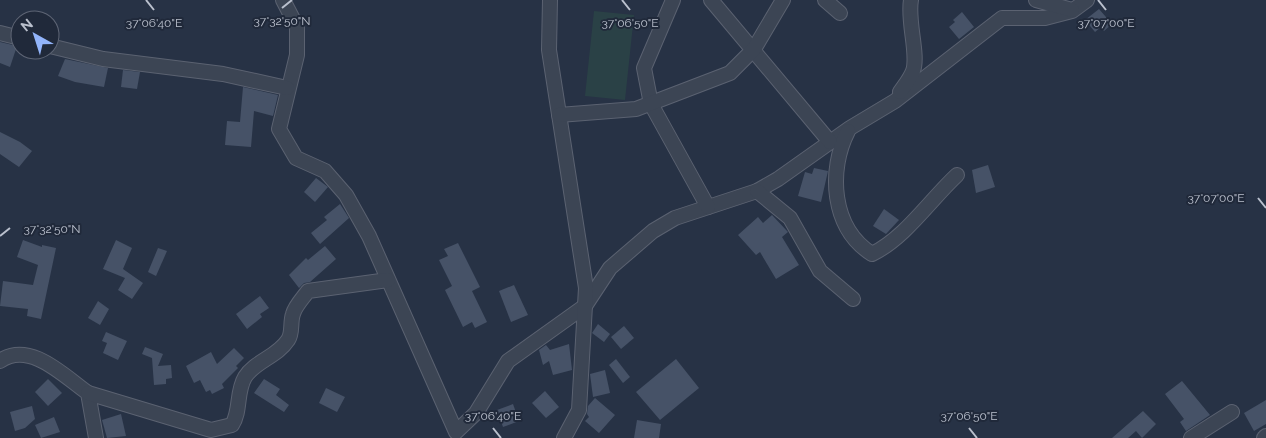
<svg xmlns="http://www.w3.org/2000/svg" width="1266" height="438" font-family="Raleway,sans-serif">
	<style>
		.green { fill: #2a4146 }
		.building { fill: #465267 }
		.lines { fill: none; stroke-linecap: round; stroke-linejoin: round }
		.minor-casing { stroke: #5b6271; stroke-width: 16 }
		.minor { stroke: #3c4554; stroke-width: 14 }
		.ticks { fill: none; stroke: #bac0cd; stroke-width: 2 }
		.ticks-label { font-size: 12px; text-anchor: middle; fill: #bac0cd; stroke: #20293a; stroke-width: 4; stroke-linejoin: round; paint-order: stroke }
	</style>
	<rect width="100%" height="100%" fill="#273245"/>
	<path class="green" d="M 594,11 L 634,15 L 625,100 L 585,96 Z"/>
	<g class="building">
		<path d="M 1099,9 L 1112,24 L 1104,31 L 1101,27 L 1095,32 L 1085,20 Z"/>
		<path d="M 962,12 L 974,27 L 959,39 L 949,27 L 955,22 L 953,20 Z"/>
		<path d="M 0,42 L 17,46 L 10,67 L 0,63 Z"/>
		<path d="M 65,59 L 108,68 L 104,87 L 75,82 L 58,76 Z"/>
		<path d="M 123,70 L 140,72 L 137,89 L 121,87 Z"/>
		<path d="M 243,87 L 278,95 L 273,116 L 254,111 L 251,147 L 225,145 L 227,121 L 240,122 Z"/>
		<path d="M 0,132 L 20,142 L 32,151 L 19,167 L 0,154 Z"/>
		<path d="M 988,165 L 995,187 L 976,193 L 972,170 Z"/>
		<path d="M 814,168 L 828,171 L 821,202 L 798,196 L 805,172 L 812,174 Z"/>
		<path d="M 316,178 L 328,187 L 315,202 L 304,192 Z"/>
		<path d="M 340,204 L 349,218 L 320,244 L 311,233 L 327,220 L 324,217 Z"/>
		<path d="M 884,209 L 899,220 L 886,234 L 873,226 Z"/>
		<path d="M 772,215 L 788,232 L 782,237 L 799,265 L 776,279 L 760,252 L 756,255 L 738,235 L 758,217 L 763,223 Z"/>
		<path d="M 23,240 L 42,247 L 42,245 L 56,248 L 41,319 L 27,316 L 28,309 L 0,306 L 3,281 L 33,285 L 38,265 L 17,257 Z"/>
		<path d="M 116,240 L 132,248 L 123,269 L 143,283 L 132,299 L 118,290 L 125,278 L 103,269 Z"/>
		<path d="M 458,243 L 480,287 L 472,291 L 487,322 L 475,328 L 472,322 L 463,327 L 445,290 L 452,286 L 439,260 L 448,256 L 444,249 Z"/>
		<path d="M 325,246 L 336,259 L 310,282 L 304,283 L 299,288 L 289,275 L 306,258 L 308,260 Z"/>
		<path d="M 158,248 L 167,251 L 156,276 L 148,272 Z"/>
		<path d="M 514,285 L 528,315 L 511,322 L 499,291 Z"/>
		<path d="M 260,296 L 269,308 L 260,314 L 262,317 L 247,329 L 236,314 Z"/>
		<path d="M 98,301 L 109,309 L 100,325 L 88,318 Z"/>
		<path d="M 598,324 L 610,334 L 604,342 L 592,333 Z"/>
		<path d="M 624,326 L 634,338 L 621,349 L 611,337 Z"/>
		<path d="M 106,332 L 127,341 L 118,360 L 103,353 L 107,343 L 102,341 Z"/>
		<path d="M 569,344 L 572,370 L 553,375 L 549,361 L 543,365 L 539,350 L 546,345 L 550,350 Z"/>
		<path d="M 145,347 L 163,354 L 158,366 L 171,365 L 172,378 L 166,379 L 166,384 L 154,385 L 152,358 L 142,354 Z"/>
		<path d="M 234,348 L 244,358 L 236,366 L 238,368 L 222,384 L 224,388 L 212,394 L 210,390 L 206,392 L 200,380 L 194,383 L 186,366 L 211,352 L 217,364 Z"/>
		<path d="M 616,359 L 630,377 L 623,383 L 609,365 Z"/>
		<path d="M 676,359 L 699,388 L 660,420 L 636,392 Z"/>
		<path d="M 605,370 L 610,393 L 593,397 L 590,374 Z"/>
		<path d="M 48,379 L 62,393 L 48,406 L 35,392 Z"/>
		<path d="M 264,379 L 280,389 L 276,395 L 289,405 L 284,412 L 254,393 Z"/>
		<path d="M 1182,381 L 1210,415 L 1186,431 L 1180,422 L 1184,419 L 1165,394 Z"/>
		<path d="M 326,388 L 345,397 L 337,412 L 319,403 Z"/>
		<path d="M 545,391 L 559,407 L 546,418 L 532,403 Z"/>
		<path d="M 595,398 L 615,415 L 599,433 L 585,421 L 589,417 L 587,414 L 588,406 Z"/>
		<path d="M 1266,400 L 1266,424 L 1254,431 L 1244,413 Z"/>
		<path d="M 513,404 L 519,421 L 503,427 L 497,410 Z"/>
		<path d="M 32,406 L 35,419 L 25,428 L 15,431 L 10,412 Z"/>
		<path d="M 1143,411 L 1156,424 L 1142,438 L 1136,431 L 1128,438 L 1112,438 Z"/>
		<path d="M 121,414 L 126,436 L 107,438 L 102,420 Z"/>
		<path d="M 54,417 L 60,432 L 41,438 L 35,425 Z"/>
		<path d="M 637,420 L 661,424 L 659,438 L 634,438 Z"/>
	</g>
	<g class="lines">
		<defs>
			<g id="minor">
				<path d="M 283,0 L 297,27 L 297,55 L 279,129 L 296,158 L 325,171 L 346,195 L 369,236 L 456,432 L 476,413 L 508,361 L 585,306 L 610,268 L 653,231 L 675,218 L 757,191 L 778,179 L 850,128 L 895,101 L 1002,18 L 1045,18 L 1072,11 L 1087,0"/>
				<path d="M 550,0 L 549,50 L 586,288 L 579,410 L 564,438"/>
				<path d="M 673,0 L 644,68 L 651,104 L 708,207"/>
				<path d="M 711,0 L 830,142"/>
				<path d="M 825,0 L 840,13"/>
				<path d="M 1036,0 L 1072,10"/>
				<path d="M 0,33 L 20,38"/>
				<path d="M 50,46 L 103,59 L 223,74 L 287,88"/>
				<path d="M 900,92 C 904,86 910,79 913,71 C 919,55 907,21 911,0"/>
				<path d="M 559,115 L 636,109 L 730,73 L 754,49 L 783,0"/>
				<path d="M 848,131 C 828,170 831,228 872,254 C 905,238 930,200 957,175"/>
				<path d="M 757,191 L 790,218 L 820,271 L 853,299"/>
				<path d="M 0,361 C 30,340 65,377 88,393 L 96,438"/>
				<path d="M 88,393 L 211,430 L 232,425 C 241,411 236,392 245,377 C 255,361 277,357 288,340 C 293,333 290,322 293,314 C 295,306 303,298 308,291 L 388,280"/>
				<path d="M 1191,438 L 1232,412"/>
				<path d="M 1264,438 L 1266,436"/>
			</g>
		</defs>
		<use href="#minor" class="minor-casing"/>
		<use href="#minor" class="minor"/>
	</g>
	<path class="ticks" d="M 146,0 L 154,10M 622,0 L 630,10M 1098,0 L 1106,10M 282,8 L 292,0M 1258,198 L 1266,208M 0,236 L 10,228M 493,428 L 501,438M 969,428 L 977,438"/>
	<g class="ticks-label">
		<text x="282" y="25">37°32'50"N</text>
		<text x="1106" y="27">37°07'00"E</text>
		<text x="154" y="27">37°06'40"E</text>
		<text x="630" y="27">37°06'50"E</text>
		<text x="1216" y="202">37°07'00"E</text>
		<text x="52" y="233">37°32'50"N</text>
		<text x="493" y="420">37°06'40"E</text>
		<text x="969" y="420">37°06'50"E</text>
	</g>
	<g transform="translate(35 35) rotate(321)"><circle r="24" fill="#20293a" stroke="#5e6575"/>
	<path d="M0-4L9 19L0 12L-9 19Z" fill="#92b4fa"/>
	<text y="-8" font-size="14" font-weight="bold" text-anchor="middle" fill="#bac0cd">N</text>
	</g>
</svg>
